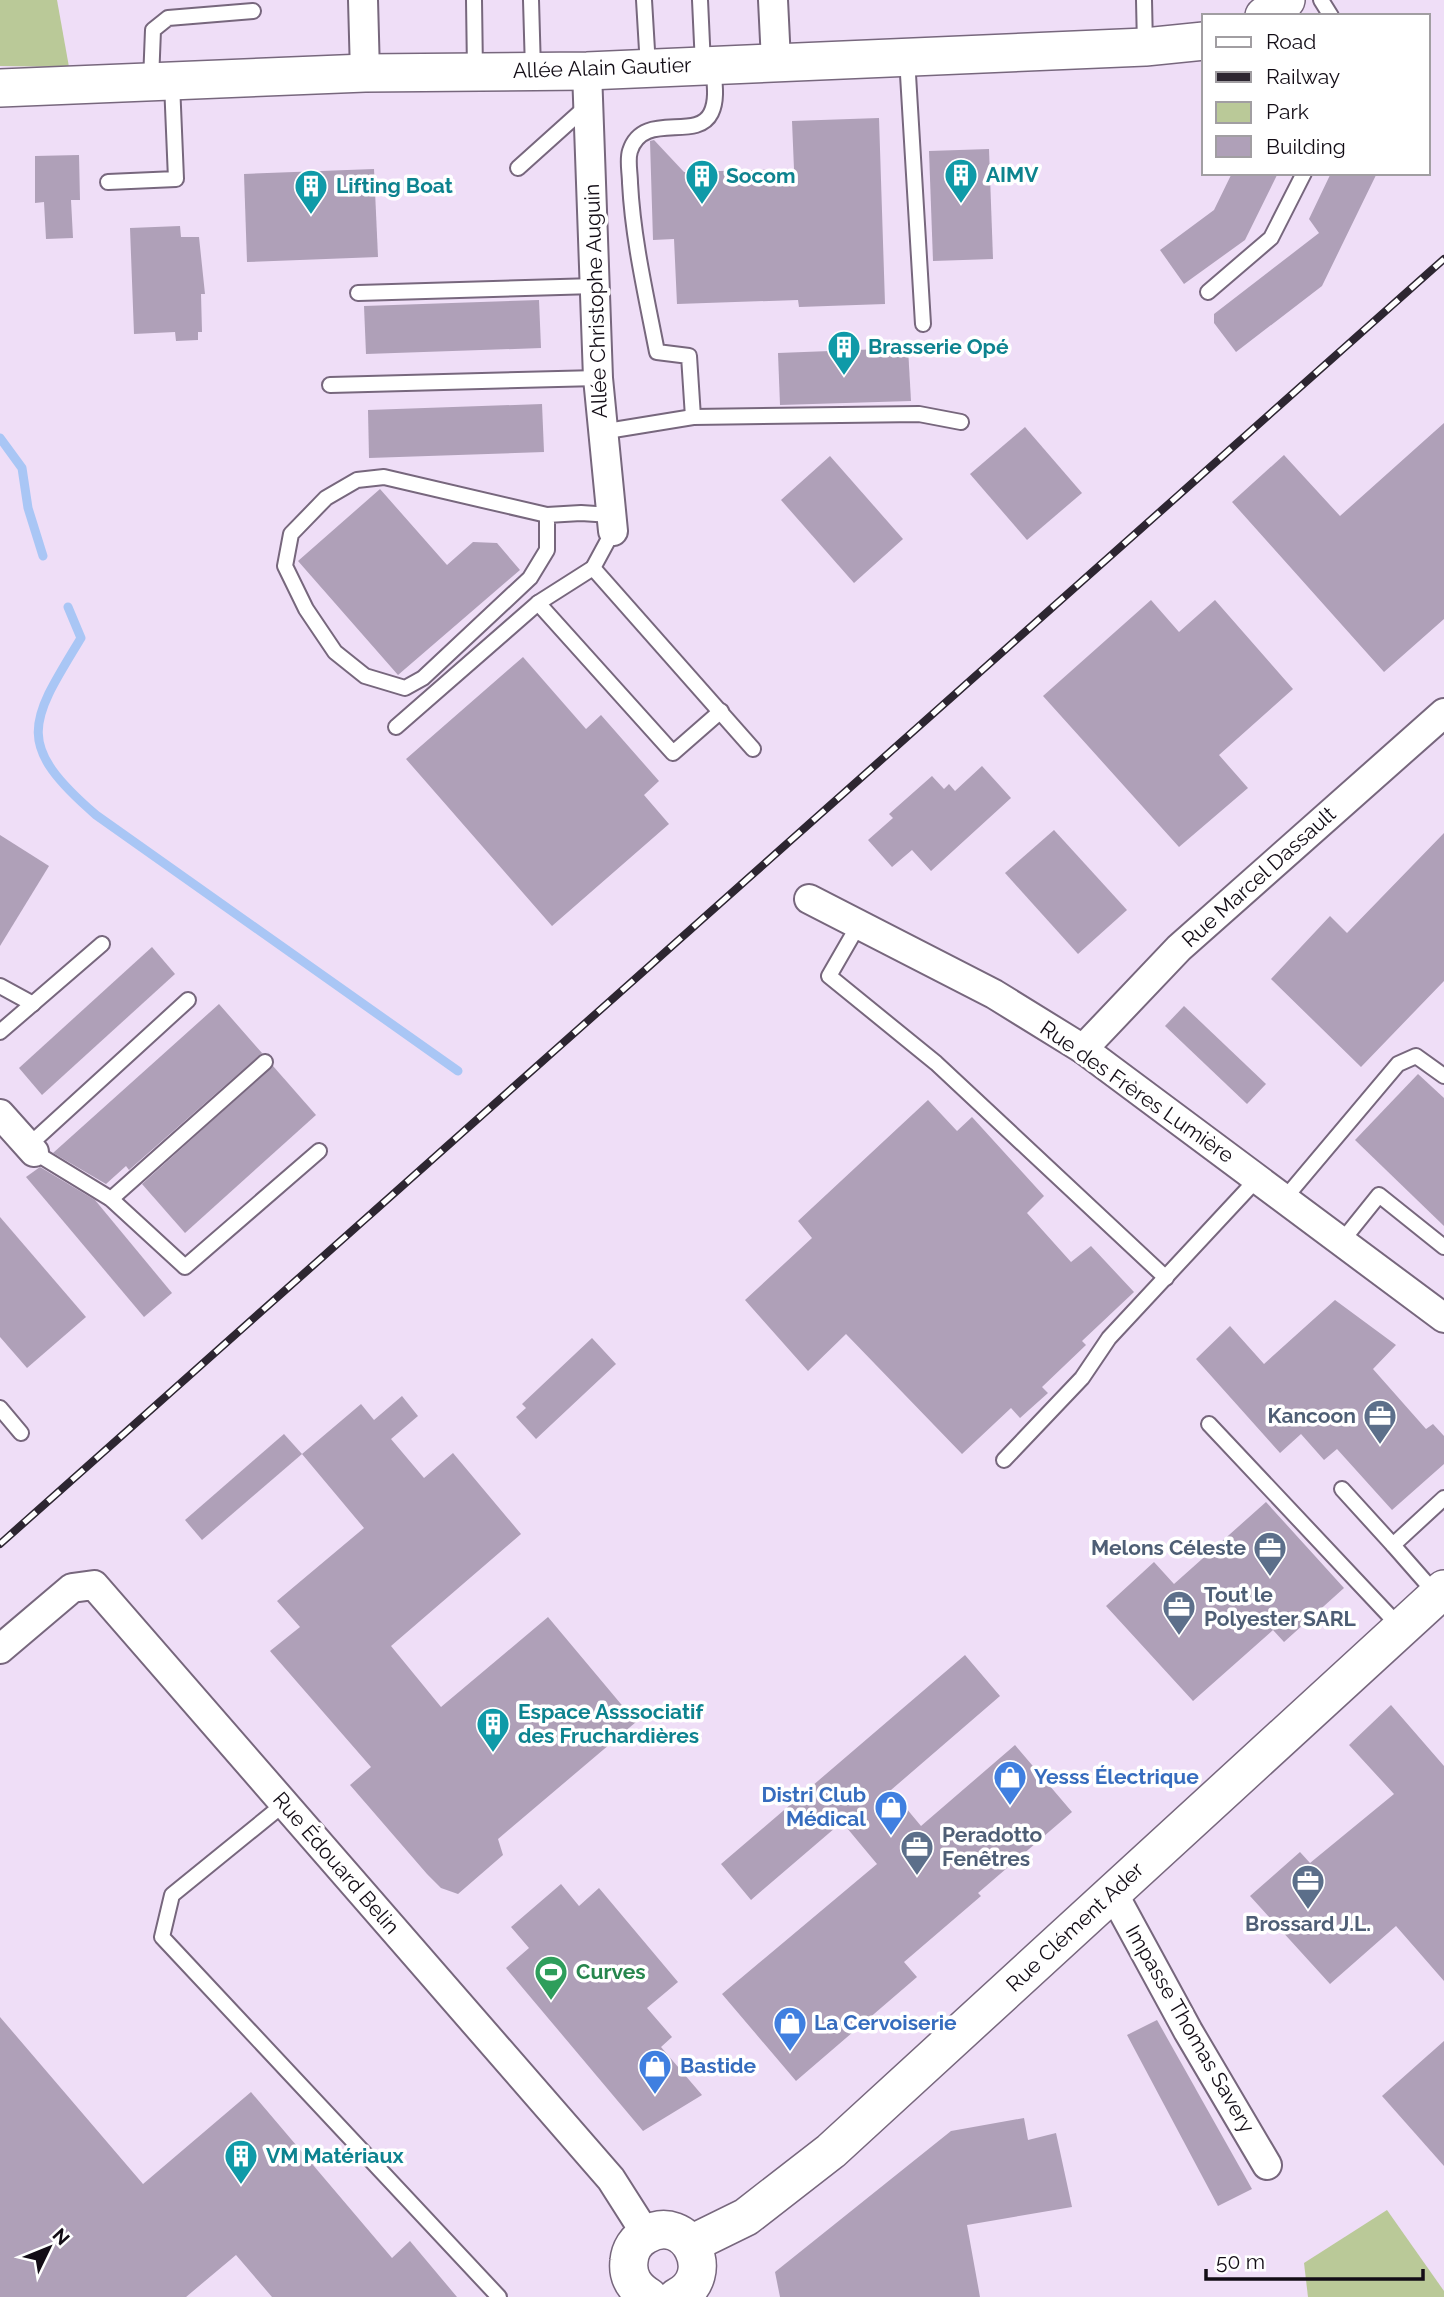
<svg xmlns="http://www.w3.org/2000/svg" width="1444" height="2297" font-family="Raleway,sans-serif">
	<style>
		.green { fill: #bac998 }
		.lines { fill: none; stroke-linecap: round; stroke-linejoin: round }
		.stream { stroke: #a9c6f5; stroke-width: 9 }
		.building { fill: #afa0b8 }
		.service-casing { stroke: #77677d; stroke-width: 18 }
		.minor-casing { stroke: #77677d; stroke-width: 32 }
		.tertiary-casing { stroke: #77677d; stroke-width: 40 }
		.service { stroke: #fff; stroke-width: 14 }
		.minor { stroke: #fff; stroke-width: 28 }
		.tertiary { stroke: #fff; stroke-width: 37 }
		.rail-casing { stroke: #2d2631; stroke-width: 8 }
		.rail { stroke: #fff; stroke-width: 5; stroke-dasharray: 16; stroke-linecap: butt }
		.labels { text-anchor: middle; stroke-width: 7; stroke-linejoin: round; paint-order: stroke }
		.street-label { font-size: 21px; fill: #130d16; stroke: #fff }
		.culture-label { font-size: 21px; font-weight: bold; fill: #0d838f; stroke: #fff; text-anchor: start }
		.service-label { font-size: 21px; font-weight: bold; fill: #4e5e75; stroke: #fff; text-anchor: end }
		.shop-label { font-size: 21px; font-weight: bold; fill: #366cbe; stroke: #fff; text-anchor: start }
		.leisure-label { font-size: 21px; font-weight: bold; fill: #27864d; stroke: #fff; text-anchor: start }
	</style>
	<rect width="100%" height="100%" fill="#efdef7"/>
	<g class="green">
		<path d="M 0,0 L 57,0 L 69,67 L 0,66 Z"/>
		<path d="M 1387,2210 L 1444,2291 L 1444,2297 L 1308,2297 L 1304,2263 Z"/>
	</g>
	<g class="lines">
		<g class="stream">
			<path d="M 0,438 L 22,468 L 28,508 L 43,556"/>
			<path d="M 68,607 L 81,638 C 29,723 14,744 96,815 L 458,1071"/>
		</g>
	</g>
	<g class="building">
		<path d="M 879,118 L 885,304 L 799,307 L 798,300 L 677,304 L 674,239 L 653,240 L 650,141 L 654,140 L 684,172 L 794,169 L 792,121 Z"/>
		<path d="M 989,149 L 993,259 L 933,261 L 929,151 Z"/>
		<path d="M 79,155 L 80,200 L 71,200 L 73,238 L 46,239 L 44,202 L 35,203 L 35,156 Z"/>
		<path d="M 374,169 L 378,257 L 247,262 L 244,174 Z"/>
		<path d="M 1232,173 L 1278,173 L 1245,240 L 1184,284 L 1160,250 L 1214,210 Z"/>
		<path d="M 1331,173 L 1377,173 L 1322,286 L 1236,352 L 1214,323 L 1214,314 L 1319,233 L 1309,219 Z"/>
		<path d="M 180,226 L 181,237 L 199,237 L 205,294 L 201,294 L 202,332 L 198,332 L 198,340 L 176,341 L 175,332 L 134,334 L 130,228 Z"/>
		<path d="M 539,300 L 541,348 L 366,354 L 364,306 Z"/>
		<path d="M 908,348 L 911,401 L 780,405 L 778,353 Z"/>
		<path d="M 542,404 L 544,452 L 369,458 L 368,410 Z"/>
		<path d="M 1444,423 L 1444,619 L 1384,672 L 1232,502 L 1284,455 L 1340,516 Z"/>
		<path d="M 1025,427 L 1082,493 L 1027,540 L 970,474 Z"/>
		<path d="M 830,456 L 903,539 L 854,583 L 781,500 Z"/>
		<path d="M 380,489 L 447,565 L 473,542 L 497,543 L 520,570 L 398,675 L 298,561 Z"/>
		<path d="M 1151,600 L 1179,632 L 1215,600 L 1293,689 L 1219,755 L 1248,788 L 1179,847 L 1043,696 Z"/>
		<path d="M 523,657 L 586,729 L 601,715 L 659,781 L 644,795 L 669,824 L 552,926 L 406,759 Z"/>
		<path d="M 982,766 L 1011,798 L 931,871 L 912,850 L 892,867 L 868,840 L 893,818 L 889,814 L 932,776 L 944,789 L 949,784 L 955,791 Z"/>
		<path d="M 1054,830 L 1127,910 L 1078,954 L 1005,873 Z"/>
		<path d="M 1444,833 L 1444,981 L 1361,1067 L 1271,979 L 1330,916 L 1347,933 Z"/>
		<path d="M 0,835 L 49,866 L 0,946 Z"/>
		<path d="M 152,947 L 175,974 L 42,1095 L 19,1068 Z"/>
		<path d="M 219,1004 L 262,1053 L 129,1170 L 126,1166 L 106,1184 L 53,1153 Z"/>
		<path d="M 1184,1006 L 1266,1084 L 1247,1104 L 1165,1026 Z"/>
		<path d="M 273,1066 L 316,1115 L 185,1233 L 142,1184 Z"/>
		<path d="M 1418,1074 L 1444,1098 L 1444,1226 L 1355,1140 Z"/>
		<path d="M 928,1100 L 957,1131 L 972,1117 L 1044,1196 L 1027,1213 L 1071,1262 L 1091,1246 L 1134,1292 L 1082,1341 L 1086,1345 L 1042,1387 L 1048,1393 L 1020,1418 L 1011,1408 L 962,1454 L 846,1334 L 808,1371 L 745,1300 L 812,1238 L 798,1221 Z"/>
		<path d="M 40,1167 L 95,1200 L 172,1293 L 144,1317 L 26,1177 Z"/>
		<path d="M 0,1217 L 86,1317 L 27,1368 L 0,1337 Z"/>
		<path d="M 1335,1300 L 1396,1345 L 1373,1369 L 1426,1429 L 1433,1424 L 1444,1436 L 1444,1464 L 1392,1510 L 1337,1449 L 1324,1460 L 1301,1434 L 1280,1453 L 1196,1359 L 1230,1326 L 1264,1364 Z"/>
		<path d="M 592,1338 L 616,1364 L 536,1439 L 516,1417 L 526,1408 L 522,1404 Z"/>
		<path d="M 402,1396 L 418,1416 L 391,1439 L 424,1478 L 453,1453 L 521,1534 L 391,1646 L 441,1707 L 548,1617 L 636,1722 L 498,1839 L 503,1855 L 458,1894 L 441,1888 L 427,1874 L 350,1785 L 371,1767 L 270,1651 L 300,1627 L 277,1601 L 364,1528 L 302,1454 L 361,1404 L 374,1420 Z"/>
		<path d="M 284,1434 L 302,1454 L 202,1540 L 185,1520 Z"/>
		<path d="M 1266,1502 L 1344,1588 L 1284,1642 L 1273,1630 L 1193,1701 L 1106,1606 L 1154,1562 L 1174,1584 Z"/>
		<path d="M 965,1655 L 1000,1696 L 891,1790 L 921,1826 L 1015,1745 L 1072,1812 L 978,1893 L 981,1896 L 904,1962 L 917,1977 L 796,2081 L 722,1994 L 877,1864 L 842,1822 L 751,1900 L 721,1864 Z"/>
		<path d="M 1391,1705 L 1444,1766 L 1444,1981 L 1396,1926 L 1330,1984 L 1250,1896 L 1300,1852 L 1310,1863 L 1394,1794 L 1349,1745 Z"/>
		<path d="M 561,1884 L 579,1906 L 599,1888 L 678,1982 L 647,2008 L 672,2037 L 661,2047 L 702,2095 L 643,2131 L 506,1968 L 529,1948 L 511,1927 Z"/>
		<path d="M 0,2017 L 143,2184 L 251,2092 L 392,2258 L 410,2241 L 457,2297 L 272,2297 L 236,2255 L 186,2297 L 0,2297 Z"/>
		<path d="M 1157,2020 L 1252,2189 L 1218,2206 L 1127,2035 Z"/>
		<path d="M 1444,2041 L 1444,2166 L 1382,2096 Z"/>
		<path d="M 1024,2118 L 1028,2140 L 1056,2133 L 1072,2207 L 967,2225 L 980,2297 L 780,2297 L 775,2272 L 951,2131 Z"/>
	</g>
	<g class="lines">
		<defs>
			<g id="service">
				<path d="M 474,0 L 475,71"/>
				<path d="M 531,0 L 533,70"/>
				<path d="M 644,0 L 648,67"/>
				<path d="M 700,0 L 703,65"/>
				<path d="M 1144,0 L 1145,46"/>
				<path d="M 1321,0 L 1331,16"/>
				<path d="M 907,58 L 923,324"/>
				<path d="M 151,81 L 153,30 L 168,18 L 253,11"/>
				<path d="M 518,168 L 587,106"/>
				<path d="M 108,182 L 176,179 L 172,83"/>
				<path d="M 1208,292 L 1271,238 L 1304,173"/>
				<path d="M 358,293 L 595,286"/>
				<path d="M 330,385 L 598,378"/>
				<path d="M 693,417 L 689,356 L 657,352 C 646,295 633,240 630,183 C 630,173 627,160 630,151 C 643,110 697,142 711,113 C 718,99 714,80 713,65"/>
				<path d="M 601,432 L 693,417 L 919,414 L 961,422"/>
				<path d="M 547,515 L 547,550 L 530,578 L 423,678 L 405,688 L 365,676 L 335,652 L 306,609 L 285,566 L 291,534 L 326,498 L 357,480 L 384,477 L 547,515 L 581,513 L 611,515"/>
				<path d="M 593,568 L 753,749"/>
				<path d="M 538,603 L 673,753 L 721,711"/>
				<path d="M 396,727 L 538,603 L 593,568 L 613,531"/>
				<path d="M 859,924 L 829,976 L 936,1063 L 1166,1278"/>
				<path d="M 0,986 L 33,1004"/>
				<path d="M 0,1032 L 102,944"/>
				<path d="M 28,1146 L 188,1000"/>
				<path d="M 34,1152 L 111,1199 L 185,1267 L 319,1151"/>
				<path d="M 1285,1198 L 1398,1064 L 1416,1056 L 1444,1076"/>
				<path d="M 111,1199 L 265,1062"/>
				<path d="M 1342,1241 L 1379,1195 L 1444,1247"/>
				<path d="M 0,1408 L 21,1433"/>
				<path d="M 1209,1424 L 1400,1627"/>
				<path d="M 1004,1460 L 1082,1378 L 1109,1338 L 1258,1178"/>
				<path d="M 1342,1489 L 1393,1545"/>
				<path d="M 1436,1594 L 1393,1545 L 1444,1498"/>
				<path d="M 284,1804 L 172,1895 L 162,1937 L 499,2297"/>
			</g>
			<g id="minor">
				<path d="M 363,0 L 365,73"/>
				<path d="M 773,0 L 776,61"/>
				<path d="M 587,71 L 598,378 L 613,531"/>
				<path d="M 809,899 L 994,994 L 1083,1049 L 1444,1318"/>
				<path d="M 1083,1049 L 1179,948 L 1444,713"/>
				<path d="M 0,1114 L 34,1152"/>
				<path d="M 0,1649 L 72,1588 L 94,1585 L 611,2179 L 646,2234"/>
				<path d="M 1110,1895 L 1120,1906 L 1188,2031 L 1267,2165"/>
			</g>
			<g id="tertiary">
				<path d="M 1264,16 L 1286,0"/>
				<path d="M 0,88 L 365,73 L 587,71 L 1145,47 L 1204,41"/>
				<path d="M 691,2244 L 746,2217 L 831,2151 L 1444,1589"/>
				<path d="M 649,2297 C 636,2289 627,2278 629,2261 C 630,2250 636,2240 646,2235 C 687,2211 720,2276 677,2297"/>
			</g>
		</defs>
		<use href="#service" class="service-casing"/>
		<use href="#minor" class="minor-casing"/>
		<use href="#tertiary" class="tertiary-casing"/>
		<use href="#service" class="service"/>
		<use href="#minor" class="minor"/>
		<use href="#tertiary" class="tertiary"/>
		<defs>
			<path id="rail" d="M 0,1544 L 1444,259"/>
		</defs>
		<use href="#rail" class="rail-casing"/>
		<use href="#rail" class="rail"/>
	</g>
	<defs>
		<symbol id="building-pin" viewBox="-11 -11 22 30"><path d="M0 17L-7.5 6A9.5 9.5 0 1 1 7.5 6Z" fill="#0f9aa8" stroke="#fff"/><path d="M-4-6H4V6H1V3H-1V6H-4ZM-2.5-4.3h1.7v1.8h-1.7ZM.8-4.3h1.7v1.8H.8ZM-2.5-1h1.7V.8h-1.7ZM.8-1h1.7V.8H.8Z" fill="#fff"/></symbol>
		<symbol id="office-pin" viewBox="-11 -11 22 30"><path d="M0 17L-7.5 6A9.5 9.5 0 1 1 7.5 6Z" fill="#5c6f8a" stroke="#fff"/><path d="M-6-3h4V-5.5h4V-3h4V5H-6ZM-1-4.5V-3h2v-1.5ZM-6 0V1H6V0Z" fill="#fff"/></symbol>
		<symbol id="shop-pin" viewBox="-11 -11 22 30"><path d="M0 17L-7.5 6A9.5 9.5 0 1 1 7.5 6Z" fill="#3f7fe0" stroke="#fff"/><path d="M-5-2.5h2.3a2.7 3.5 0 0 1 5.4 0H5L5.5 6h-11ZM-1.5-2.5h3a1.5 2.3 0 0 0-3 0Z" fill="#fff"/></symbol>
		<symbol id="stadium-pin" viewBox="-11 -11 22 30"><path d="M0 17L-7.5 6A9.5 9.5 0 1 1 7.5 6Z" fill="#2e9e5b" stroke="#fff"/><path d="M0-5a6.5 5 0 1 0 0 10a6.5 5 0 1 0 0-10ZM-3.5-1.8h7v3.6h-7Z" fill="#fff"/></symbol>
	</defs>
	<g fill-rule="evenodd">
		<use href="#building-pin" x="942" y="156" width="38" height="52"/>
		<use href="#building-pin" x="683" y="157" width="38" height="52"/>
		<use href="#building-pin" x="292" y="167" width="38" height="52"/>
		<use href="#building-pin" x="825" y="328" width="38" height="52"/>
		<use href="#office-pin" x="1361" y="1397" width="38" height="52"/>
		<use href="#office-pin" x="1251" y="1529" width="38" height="52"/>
		<use href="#office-pin" x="1160" y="1588" width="38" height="52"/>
		<use href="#building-pin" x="474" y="1705" width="38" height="52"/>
		<use href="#shop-pin" x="991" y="1758" width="38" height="52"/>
		<use href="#shop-pin" x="872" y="1788" width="38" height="52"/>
		<use href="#office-pin" x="898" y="1828" width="38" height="52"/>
		<use href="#office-pin" x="1289" y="1862" width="38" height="52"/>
		<use href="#stadium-pin" x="532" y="1953" width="38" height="52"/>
		<use href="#shop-pin" x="771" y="2004" width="38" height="52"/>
		<use href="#shop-pin" x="636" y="2047" width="38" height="52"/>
		<use href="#building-pin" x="222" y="2137" width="38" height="52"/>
	</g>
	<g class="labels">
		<g class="street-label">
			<text transform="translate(602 68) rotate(-2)" y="7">Allée Alain Gautier</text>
			<text transform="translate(596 301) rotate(-92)" y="7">Allée Christophe Auguin</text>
			<text transform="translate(1259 877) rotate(-42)" y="7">Rue Marcel Dassault</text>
			<text transform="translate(1137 1092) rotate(35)" y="7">Rue des Frères Lumière</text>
			<text transform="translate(336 1863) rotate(49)" y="7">Rue Édouard Belin</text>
			<text transform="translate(1075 1927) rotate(-43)" y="7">Rue Clément Ader</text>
			<text transform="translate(1190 2029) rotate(60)" y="7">Impasse Thomas Savery</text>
		</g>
		<g class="culture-label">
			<text x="986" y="182">AIMV</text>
			<text x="726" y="183">Socom</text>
			<text x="336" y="193">Lifting Boat</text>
			<text x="868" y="354">Brasserie Opé</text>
			<text x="518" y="1719">Espace Asssociatif<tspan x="518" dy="24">des Fruchardières</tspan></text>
			<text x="266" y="2163">VM Matériaux</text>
		</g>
		<g class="service-label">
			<text x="1356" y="1423">Kancoon</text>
			<text x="1246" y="1555">Melons Céleste</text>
			<text x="1204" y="1602" text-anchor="start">Tout le<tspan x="1204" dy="24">Polyester SARL</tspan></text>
			<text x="942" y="1842" text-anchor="start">Peradotto<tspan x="942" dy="24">Fenêtres</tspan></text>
			<text x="1308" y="1931" text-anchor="middle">Brossard J.L.</text>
		</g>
		<g class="shop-label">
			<text x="1034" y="1784">Yesss Électrique</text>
			<text x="866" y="1802" text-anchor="end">Distri Club<tspan x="866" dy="24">Médical</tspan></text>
			<text x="814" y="2030">La Cervoiserie</text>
			<text x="680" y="2073">Bastide</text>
		</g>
		<g class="leisure-label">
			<text x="576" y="1979">Curves</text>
		</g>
	</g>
	<rect x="1202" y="14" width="228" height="161" fill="#ffffff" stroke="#a19ea2" stroke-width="2"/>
	<rect x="1216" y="37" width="35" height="10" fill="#ffffff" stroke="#a19ea2" stroke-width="2"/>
	<text x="1266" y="49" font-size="21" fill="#130d16">Road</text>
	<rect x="1216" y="72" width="35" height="10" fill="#2d2631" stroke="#a19ea2" stroke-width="2"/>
	<text x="1266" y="84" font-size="21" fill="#130d16">Railway</text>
	<rect x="1216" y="102" width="35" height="21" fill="#bac998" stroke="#a19ea2" stroke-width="2"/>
	<text x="1266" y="119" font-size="21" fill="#130d16">Park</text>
	<rect x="1216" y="136" width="35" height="21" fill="#afa0b8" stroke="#a19ea2" stroke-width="2"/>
	<text x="1266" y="154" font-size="21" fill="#130d16">Building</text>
	<g transform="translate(49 2248) rotate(47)" stroke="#ffffff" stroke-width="5" paint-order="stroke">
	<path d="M0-5L12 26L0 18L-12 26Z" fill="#130d16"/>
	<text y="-10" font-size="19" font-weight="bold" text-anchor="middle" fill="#130d16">N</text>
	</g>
	<path d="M1206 2269v10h217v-10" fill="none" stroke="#130d16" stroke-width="3.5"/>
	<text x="1216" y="2269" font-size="21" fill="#130d16" stroke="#ffffff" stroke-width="5" paint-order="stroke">50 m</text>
</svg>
